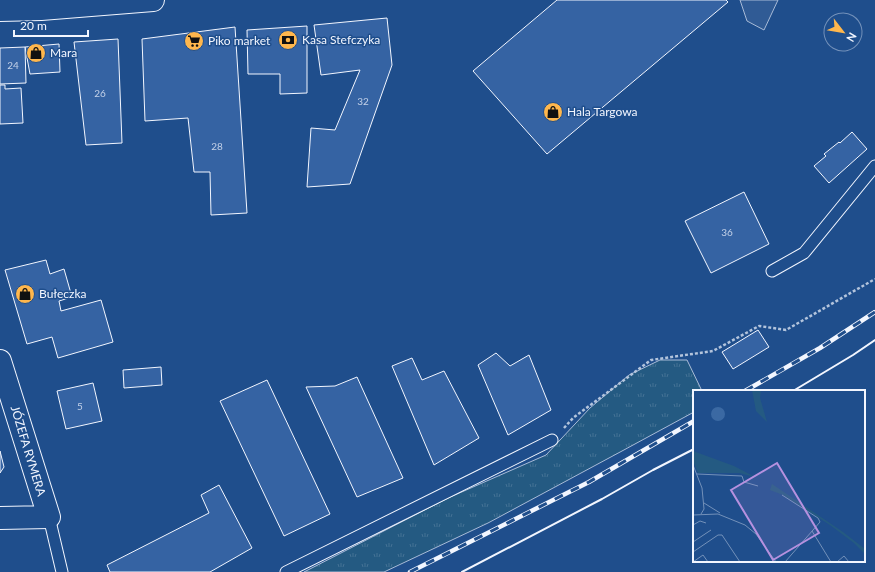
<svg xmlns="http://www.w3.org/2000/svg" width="875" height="572" font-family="Lato,sans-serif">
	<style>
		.grass { fill: url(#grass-tufts); stroke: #a8bbd7 }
		.parking { fill: #305b95; stroke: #a8bbd7 }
		.building { fill: #3563a3; stroke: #f2f6ff }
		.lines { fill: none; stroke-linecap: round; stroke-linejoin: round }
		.lane-casing { stroke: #f2f6ff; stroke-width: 13 }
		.street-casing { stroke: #f2f6ff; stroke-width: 24 }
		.secondary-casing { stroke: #f2f6ff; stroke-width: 24 }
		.path { stroke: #b3c4dc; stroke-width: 2.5; stroke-dasharray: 3 2; stroke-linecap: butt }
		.lane { stroke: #1f4e8c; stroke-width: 11 }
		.street { stroke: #1f4e8c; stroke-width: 22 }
		.secondary { stroke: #1f4e8c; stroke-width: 22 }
		.rail-casing { stroke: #f2f6ff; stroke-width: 4.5 }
		.rail { stroke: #1f4e8c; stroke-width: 3; stroke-dasharray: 9; stroke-linecap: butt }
		.wall { stroke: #f2f6ff; stroke-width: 2 }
		.labels { text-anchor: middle; stroke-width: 3; stroke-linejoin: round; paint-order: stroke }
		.number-label { font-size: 10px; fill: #c3d1e8 }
		.poi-label { font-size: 12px; fill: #f2f6ff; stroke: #1f4e8c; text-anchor: start }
		.street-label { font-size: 12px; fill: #f2f6ff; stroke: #1f4e8c }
		.inset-road { fill: none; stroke: #7391ba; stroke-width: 1 }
		.view { fill: #b691df; fill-opacity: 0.15; stroke: #b691df; stroke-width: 2 }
		.inset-edge { fill: none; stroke: #f2f6ff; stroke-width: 2 }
	</style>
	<defs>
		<pattern id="grass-tufts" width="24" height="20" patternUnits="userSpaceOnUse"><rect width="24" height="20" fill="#245a82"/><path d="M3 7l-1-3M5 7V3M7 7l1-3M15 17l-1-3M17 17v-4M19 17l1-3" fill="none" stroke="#447295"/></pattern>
	</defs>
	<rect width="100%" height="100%" fill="#1f4e8c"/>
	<path class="grass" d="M 660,360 L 687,360 L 702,391 L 694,391 L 694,412 L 622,451 L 488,523 L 384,572 L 304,572 L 448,498 L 546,455 L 590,408 L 629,375 Z"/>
	<path class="parking" d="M 740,0 L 778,0 L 764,30 L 747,21 Z"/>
	<g class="building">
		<path d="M 557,0 L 726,0 L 728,2 L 547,154 L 473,71 Z"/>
		<path d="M 387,18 L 392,65 L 350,184 L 307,187 L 311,128 L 335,130 L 360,70 L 321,75 L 314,25 Z"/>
		<path d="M 307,26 L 307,93 L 280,94 L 280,74 L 248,74 L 247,30 Z"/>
		<path d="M 235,27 L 247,213 L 211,215 L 210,172 L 194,172 L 188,118 L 145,121 L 142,39 Z"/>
		<path d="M 118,39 L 122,143 L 86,145 L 74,42 Z"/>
		<path d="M 59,44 L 60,72 L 30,74 L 25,47 Z"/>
		<path d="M 25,47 L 26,83 L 0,84 L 0,48 Z"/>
		<path d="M 0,85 L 5,85 L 5,89 L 21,88 L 23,123 L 0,124 Z"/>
		<path d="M 852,132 L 867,149 L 829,183 L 814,166 L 826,156 L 824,154 L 839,142 L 840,143 Z"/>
		<path d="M 744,192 L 769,244 L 711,273 L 685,221 Z"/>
		<path d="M 46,260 L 50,274 L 64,269 L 72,297 L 59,301 L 61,311 L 101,300 L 113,342 L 58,358 L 52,337 L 27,344 L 5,270 Z"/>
		<path d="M 758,330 L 769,347 L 733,369 L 722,352 Z"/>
		<path d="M 496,353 L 510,366 L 529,355 L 551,410 L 508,435 L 478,365 Z"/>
		<path d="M 412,358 L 422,380 L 444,371 L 479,438 L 434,465 L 392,366 Z"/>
		<path d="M 161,367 L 162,385 L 124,388 L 123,370 Z"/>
		<path d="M 357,377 L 403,478 L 357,497 L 306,387 L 335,386 Z"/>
		<path d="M 267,380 L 330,514 L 284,536 L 220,401 Z"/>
		<path d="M 93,383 L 102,421 L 66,429 L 57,391 Z"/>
		<path d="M 0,451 L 4,467 L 0,473 Z"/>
		<path d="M 219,485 L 252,548 L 210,572 L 110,572 L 107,565 L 209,513 L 201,495 Z"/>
	</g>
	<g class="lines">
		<defs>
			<g id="lane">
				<path d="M 772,271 L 804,253 L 875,166"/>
				<path d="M 49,517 L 62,572"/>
				<path d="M 286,572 L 552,440"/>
			</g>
			<path id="street" d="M 0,361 L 49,517 L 0,518"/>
			<path id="secondary" d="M 0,10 L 41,9 L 153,0"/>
		</defs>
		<use href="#lane" class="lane-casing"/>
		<use href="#street" class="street-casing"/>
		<use href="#secondary" class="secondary-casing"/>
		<path class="path" d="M 564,428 L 573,418 L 651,360 L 713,351 L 759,326 L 786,330 L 875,279"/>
		<use href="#lane" class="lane"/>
		<use href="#street" class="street"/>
		<use href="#secondary" class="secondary"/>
		<defs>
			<g id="rail">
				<path d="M 745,391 L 820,348 L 875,312"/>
				<path d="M 410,572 L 589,482 L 694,421"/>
			</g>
		</defs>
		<use href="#rail" class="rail-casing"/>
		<use href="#rail" class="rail"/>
		<g class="wall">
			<path d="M 793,391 L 853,355 L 875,340"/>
			<path d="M 462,572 L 602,499 L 653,470 L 694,449"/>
		</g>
	</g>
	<defs>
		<symbol id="bank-disc" viewBox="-11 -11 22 22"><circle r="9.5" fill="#ffb74d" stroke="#1f4e8c"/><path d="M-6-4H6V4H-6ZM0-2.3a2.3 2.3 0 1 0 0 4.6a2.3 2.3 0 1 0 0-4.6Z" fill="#111"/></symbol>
		<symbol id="supermarket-disc" viewBox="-11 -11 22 22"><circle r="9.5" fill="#ffb74d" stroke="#1f4e8c"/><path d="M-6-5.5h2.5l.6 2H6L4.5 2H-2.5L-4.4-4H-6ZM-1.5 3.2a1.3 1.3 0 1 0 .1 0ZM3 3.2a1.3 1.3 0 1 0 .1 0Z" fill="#111"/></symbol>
		<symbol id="shop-disc" viewBox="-11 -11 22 22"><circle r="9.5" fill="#ffb74d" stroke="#1f4e8c"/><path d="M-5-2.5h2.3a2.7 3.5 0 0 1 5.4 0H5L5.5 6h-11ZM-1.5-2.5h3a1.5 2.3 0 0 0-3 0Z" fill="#111"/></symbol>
	</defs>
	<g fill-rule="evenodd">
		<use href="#bank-disc" x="277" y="29" width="22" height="22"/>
		<use href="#supermarket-disc" x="183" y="30" width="22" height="22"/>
		<use href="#shop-disc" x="25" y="42" width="22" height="22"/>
		<use href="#shop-disc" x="542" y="101" width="22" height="22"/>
		<use href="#shop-disc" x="14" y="283" width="22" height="22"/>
	</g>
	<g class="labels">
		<g class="number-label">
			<text x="13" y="69">24</text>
			<text x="100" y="97">26</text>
			<text x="363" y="105">32</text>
			<text x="217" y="150">28</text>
			<text x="727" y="236">36</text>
			<text x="80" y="410">5</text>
		</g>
		<g class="poi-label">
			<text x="302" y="44">Kasa Stefczyka</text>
			<text x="208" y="45">Piko market</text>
			<text x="50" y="57">Mara</text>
			<text x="567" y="116">Hala Targowa</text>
			<text x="39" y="298">Bułeczka</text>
		</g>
		<g class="street-label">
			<text transform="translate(28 451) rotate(73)" y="4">JÓZEFA RYMERA</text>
		</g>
	</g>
	<g transform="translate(693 390)">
		<rect width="172" height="172" fill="#1f4e8c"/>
		<path d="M 79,94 L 150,142 L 172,159 L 172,164 L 161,153 L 137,135 L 90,105 L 77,100 Z" fill="#245a82"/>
		<path d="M 59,0 L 68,0 L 67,8 L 74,32 L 63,21 ZM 0,61 L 41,76 L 62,87 L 46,83 L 5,83 L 0,71 Z" fill="#245a82"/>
		<path d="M18 24a7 7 0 1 1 14 0a7 7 0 1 1-14 0Z" fill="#3b69a3"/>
		<path class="inset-road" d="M 0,75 L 9,98 L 11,119 L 8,124M 4,84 L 49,86 L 51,92 L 65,96M 89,105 L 125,128 L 127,132 L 92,172M 11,113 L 27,123M 0,125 L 25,124 L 52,135 L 63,144 L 83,172M 0,135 L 7,131 L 13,133M 119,141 L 138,172M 0,152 L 18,140M 0,162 L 25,145 L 29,145 L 47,172M 0,172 L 10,165 L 15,172M 144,172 L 151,166 L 156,172"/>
		<path class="view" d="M 84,73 L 126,143 L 80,170 L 38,100 Z"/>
		<rect width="172" height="172" class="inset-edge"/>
	</g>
	<g transform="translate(843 32) rotate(121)"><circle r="19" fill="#1f4e8c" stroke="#7391ba"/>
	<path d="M0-3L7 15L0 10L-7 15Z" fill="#ffb74d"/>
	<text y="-6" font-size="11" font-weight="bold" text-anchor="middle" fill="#f2f6ff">N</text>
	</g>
	<path d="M14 30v6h74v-6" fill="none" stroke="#f2f6ff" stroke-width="2"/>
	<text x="20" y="30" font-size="12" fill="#f2f6ff" stroke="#1f4e8c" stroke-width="3" paint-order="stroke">20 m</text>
</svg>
